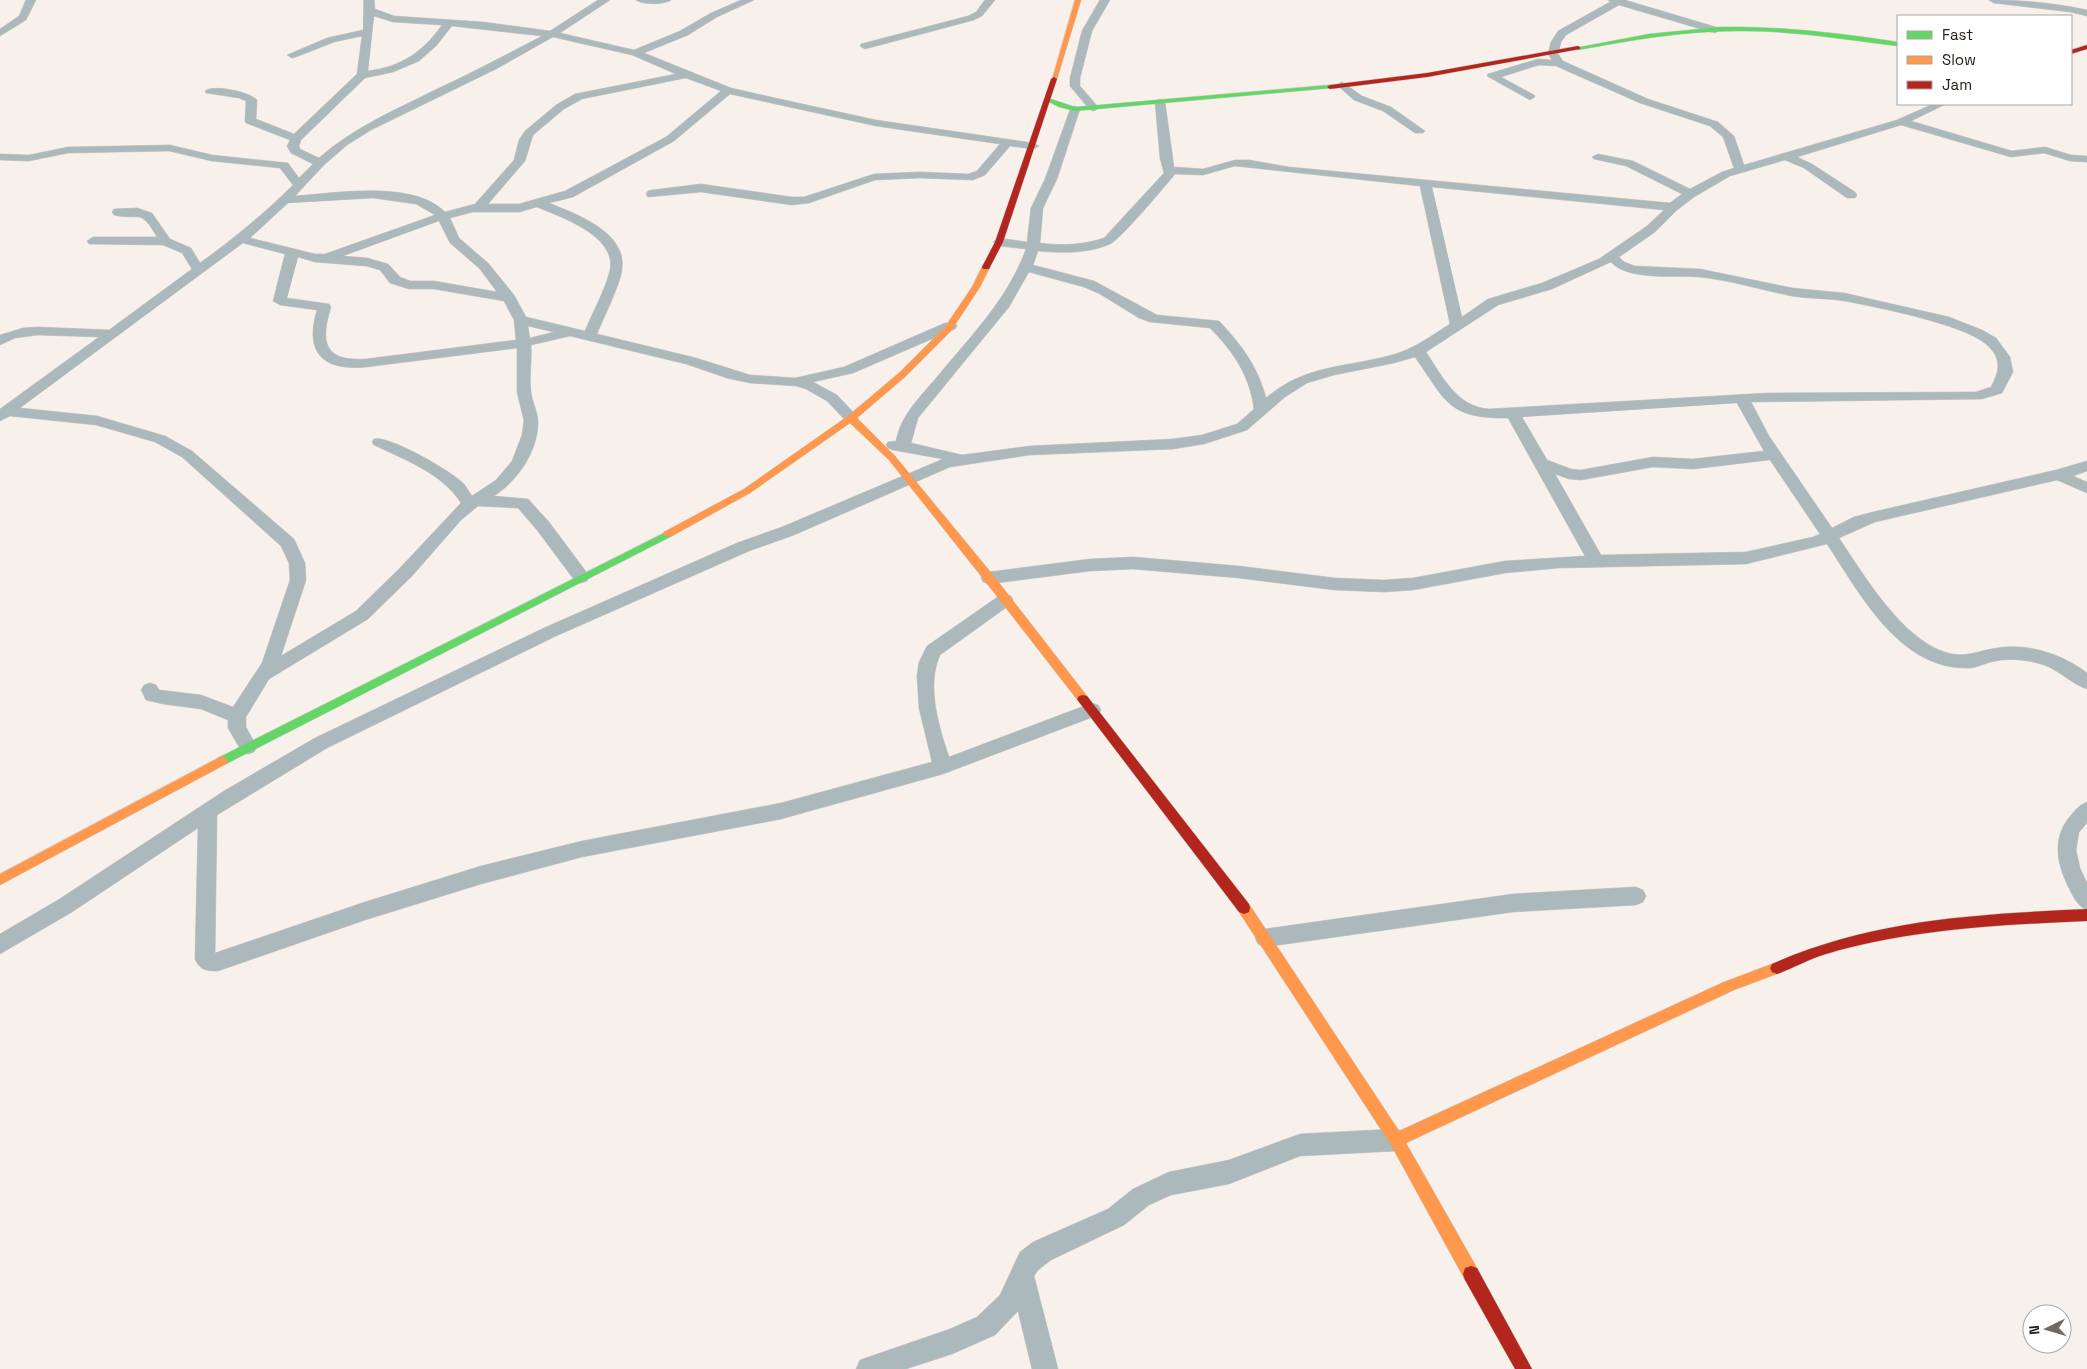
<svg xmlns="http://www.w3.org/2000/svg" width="2087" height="1369" font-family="'Space Grotesk',sans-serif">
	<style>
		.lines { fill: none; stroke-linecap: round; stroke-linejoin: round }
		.street-casing { stroke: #d1cbc6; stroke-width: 1 }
		.fast-casing { stroke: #d1cbc6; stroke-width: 1 }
		.slow-casing { stroke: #d1cbc6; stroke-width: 1 }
		.jam-casing { stroke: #d1cbc6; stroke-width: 1 }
		.street { fill: #abb8bc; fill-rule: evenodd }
		.fast { fill: #63d668; fill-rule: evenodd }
		.slow { fill: #ff974d; fill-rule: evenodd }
		.jam { fill: #b3261e; fill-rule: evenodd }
	</style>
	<rect width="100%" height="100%" fill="#f7f0eb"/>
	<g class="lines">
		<defs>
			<g id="street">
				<path d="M 26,0 L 36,0 L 26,20 L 0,36 L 0,29 L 19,16 Z"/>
				<path d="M 364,0 L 374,0 L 375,9 L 394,16 L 483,22 L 550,31 L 598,0 L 610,0 L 560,33 L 634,50 L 680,31 L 711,13 L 741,0 L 754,0 L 717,17 L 688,35 L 644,53 L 731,88 L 775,98 L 876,120 L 1033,143 L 1039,146 L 1033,149 L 1010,146 L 985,175 L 973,180 L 919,178 L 875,180 L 809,203 L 792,205 L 701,192 L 648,197 L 646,194 L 648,191 L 652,190 L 701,184 L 792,197 L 804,197 L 874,174 L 919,172 L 968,174 L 977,171 L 1000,144 L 876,126 L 730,94 L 674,141 L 573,197 L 549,203 C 576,214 627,232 622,269 C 621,283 603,319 597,334 L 696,358 L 750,375 L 795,378 L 844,367 L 945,323 L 955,323 L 957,326 L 955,329 L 853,373 L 813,382 L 837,395 L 856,415 L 858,418 L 856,421 L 846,421 L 827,401 L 806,389 L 796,386 L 750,383 L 727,378 L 686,364 L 570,336 L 531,345 C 532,361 529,377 531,392 C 532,402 538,412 538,422 C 538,452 517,481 494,496 L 528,499 L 549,522 L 587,573 L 589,577 L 587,581 L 581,583 L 575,581 L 537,530 L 518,508 L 478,506 L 461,520 L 412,576 L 368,619 L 269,679 L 246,717 L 246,727 L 257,747 L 254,752 L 248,754 L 242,752 L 228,728 L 228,720 L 201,709 L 163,704 L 146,700 L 141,690 L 144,685 L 150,683 L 156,685 L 159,690 L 201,695 L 233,707 L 262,663 L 290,580 L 289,563 L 281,546 L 182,457 L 155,442 L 96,425 L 10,416 L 0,421 L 0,409 L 99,337 L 38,335 L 15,338 L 0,345 L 0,335 L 23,328 L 38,327 L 109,330 L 192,269 L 182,253 L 163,245 L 89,244 L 87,241 L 93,237 L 157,237 C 140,207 140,221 114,215 L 112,212 L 114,209 L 137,208 L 152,213 L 170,239 L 191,248 L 200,263 C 233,239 264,214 293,185 L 280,168 L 212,161 L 169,151 L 68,153 L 29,161 L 0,160 L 0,154 L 29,155 L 68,147 L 170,145 L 212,155 L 288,163 L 299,178 L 313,164 L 291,153 L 287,146 L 290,140 L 246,123 L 245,121 L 246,101 L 239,98 L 206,93 L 205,91 C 213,84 250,92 257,100 L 256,119 L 294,134 L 357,74 L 362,36 L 334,42 L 296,57 L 292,58 L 287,55 L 327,38 L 363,30 ZM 374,16 L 393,22 L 442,25 C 423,52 401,67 368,71 ZM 452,26 L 542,36 C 506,55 470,74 433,91 C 393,111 353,128 319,158 L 300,149 L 299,146 L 301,140 L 365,78 L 393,72 L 419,61 L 436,46 ZM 553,37 L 632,55 L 676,74 L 575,94 L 556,105 L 525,131 L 519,140 L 514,160 L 475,204 L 445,212 C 413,180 337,193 295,196 L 324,165 L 347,145 L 371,130 L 496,69 ZM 686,78 L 721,91 L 666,137 L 565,191 L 519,204 L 488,204 L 525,161 L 533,135 L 564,109 L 582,99 ZM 373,198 L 416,204 L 435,215 L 325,254 L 315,254 L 250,238 L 288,203 ZM 537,207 C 561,217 617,236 610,270 C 606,288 592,314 585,331 L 526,317 L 514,295 L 488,263 L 459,238 L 450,218 L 473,212 L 519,212 ZM 439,221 L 450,243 L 480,269 L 497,292 L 434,281 L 410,281 L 400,277 L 388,264 L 367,258 L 343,256 ZM 243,243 L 285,254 L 273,301 L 280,305 L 317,310 C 304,353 323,371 366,367 L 517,348 L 517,392 L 524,421 L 522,435 L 512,461 L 496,480 L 472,496 C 469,492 466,486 463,483 C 451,471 389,435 374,439 L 372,442 L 374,445 C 405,460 442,473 461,503 L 400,568 L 356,611 L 281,656 L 306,580 L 305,563 L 294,539 L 192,451 L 165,436 L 97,416 L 20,408 ZM 298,257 L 315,262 L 366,266 L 380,270 L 390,283 L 409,289 L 434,289 L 504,301 L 514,320 L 516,340 L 366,359 C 324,362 320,342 331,307 L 329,304 L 287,298 ZM 528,326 L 554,332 L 530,338 Z"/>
				<path d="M 636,0 L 671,0 C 664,5 643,5 636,0 Z"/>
				<path d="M 985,0 L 995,0 L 982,16 L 974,20 L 865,49 L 860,46 L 861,44 L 968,16 L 976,12 Z"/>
				<path d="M 1100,0 L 1110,0 L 1092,31 L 1080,78 L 1080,86 L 1099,108 L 1094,111 L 1090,110 L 1070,86 L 1070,78 L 1082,31 Z"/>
				<path d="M 1608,0 L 1625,0 L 1719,28 L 1720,30 L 1715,33 L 1711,32 L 1619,5 L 1566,35 L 1561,42 L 1558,54 L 1563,61 L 1648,99 L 1718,122 L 1734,136 L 1744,165 L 1897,120 L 1933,104 L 1946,104 L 1911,121 L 2012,151 L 2045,147 L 2071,155 L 2087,156 L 2087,162 L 2070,161 L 2044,153 L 2011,157 L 1901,125 L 1797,157 L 1812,164 L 1855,192 L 1857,195 L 1855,198 L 1847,198 L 1804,168 L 1785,160 L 1730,176 L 1694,197 L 1677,210 L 1655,232 L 1619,257 L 1624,262 L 1635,266 L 1700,269 L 1792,288 L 1844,293 L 1949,317 L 1982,330 L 1996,338 L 2010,357 L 2013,372 L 2002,393 L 1982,399 L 1751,402 L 1769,436 L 1832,528 L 1854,517 L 1873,512 L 2056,470 L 2087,461 L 2087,471 L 2073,476 L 2087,482 L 2087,493 L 2057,480 L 1875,522 L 1839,538 C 1864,575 1905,645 1952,654 C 1968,657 1981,650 1997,648 C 2028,643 2062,654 2087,673 L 2087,689 C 2069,683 2057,667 2037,663 C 2023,659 2005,658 1991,662 C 1983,664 1974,669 1966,668 C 1898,668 1859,592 1827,544 L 1746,564 L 1559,568 L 1505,573 L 1413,590 L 1384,592 L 1335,590 L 1239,578 L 1133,569 L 1090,571 L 989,584 L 983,582 L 981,578 L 983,574 L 989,572 L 1090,559 L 1133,557 L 1239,566 L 1335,578 L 1384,580 L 1413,578 L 1505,561 L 1585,556 L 1508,418 C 1448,419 1446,401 1415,357 L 1394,363 L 1334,375 L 1307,383 L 1285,397 L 1247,430 L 1204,444 L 1173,449 L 1030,455 L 950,467 L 794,535 L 749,551 L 556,636 L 327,748 L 217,815 L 215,953 L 365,902 L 481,866 L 582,841 L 781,803 L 932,762 L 919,708 L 917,676 L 919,662 L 927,646 L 999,596 L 1005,594 L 1011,596 L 1013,600 L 1011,604 L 940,655 C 926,686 939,727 949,757 L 1092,703 L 1098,705 L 1101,710 L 1098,715 L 943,774 L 781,819 L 582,857 L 481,884 L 365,920 L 218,971 C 206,971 200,970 195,959 L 198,828 L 72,912 L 0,954 L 0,934 L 58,900 L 224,791 L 315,738 L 544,628 L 737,543 L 782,527 L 943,459 L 893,450 L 888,448 L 886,445 L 888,442 L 896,441 C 901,415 920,397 937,377 C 970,337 1008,299 1026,249 L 999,246 L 993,242 L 999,238 L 1027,242 L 1031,208 L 1045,179 L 1071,107 L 1075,106 L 1080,109 L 1057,179 L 1043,208 L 1040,243 C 1061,246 1083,245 1104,238 L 1164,173 L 1160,158 L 1155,102 L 1160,99 L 1165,102 L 1174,167 L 1203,169 L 1235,160 L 1249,160 L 1289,167 L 1670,203 L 1682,194 L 1626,166 L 1594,159 L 1592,157 L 1598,154 L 1633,161 L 1690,189 L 1722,172 L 1734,168 L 1723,137 L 1710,126 L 1640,103 L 1556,66 L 1539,65 L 1501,77 L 1534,95 L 1535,97 L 1530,100 L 1487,76 L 1488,74 L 1538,59 L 1552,60 L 1548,54 L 1551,42 L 1558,31 L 1610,2 ZM 1235,166 L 1420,186 L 1450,324 C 1431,336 1414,349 1392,355 C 1345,368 1306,364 1266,398 C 1258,367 1241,344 1219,321 L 1157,315 L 1094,281 L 1033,265 L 1038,251 C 1061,253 1088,254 1110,244 C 1119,241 1167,184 1175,174 L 1203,175 ZM 1432,187 L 1664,210 L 1647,226 L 1599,259 L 1542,283 L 1488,299 L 1462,317 ZM 1611,262 C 1627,281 1675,275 1699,277 C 1730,280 1761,290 1792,296 C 1809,299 1827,298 1845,301 C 1876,307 1963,324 1986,344 C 2002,358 2000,370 1991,387 L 1976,392 L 1768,393 L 1489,409 C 1457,407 1442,376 1426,352 L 1498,305 L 1552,289 ZM 1029,272 L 1084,287 L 1100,294 L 1139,318 L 1150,322 L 1210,328 C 1233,351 1250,376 1254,409 L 1237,424 L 1202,435 L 1173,439 L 1030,446 L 962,455 L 911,443 L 918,418 L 1009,307 ZM 1737,403 L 1764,451 L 1693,459 L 1653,457 L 1581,470 L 1571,469 L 1547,460 L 1522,417 ZM 1770,460 L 1820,534 L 1813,537 L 1746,552 L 1601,555 L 1555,474 L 1569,479 L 1581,480 L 1653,467 L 1693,469 Z"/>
				<path d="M 1989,0 C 2022,0 2055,3 2087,10 L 2087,16 L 2070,12 L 1994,3 Z"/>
				<path d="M 1342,82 L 1362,96 L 1391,107 L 1425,131 L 1423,133 L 1415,133 L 1383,111 L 1354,100 L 1337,85 Z"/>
				<path d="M 2087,802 L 2087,823 L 2079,832 L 2076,850 L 2080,868 L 2087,883 L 2087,910 C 2077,906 2073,896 2068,886 C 2056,861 2052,836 2072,814 C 2077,808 2080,805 2087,802 Z"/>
				<path d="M 1636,887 L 1643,890 L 1646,896 L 1643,902 L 1636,905 L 1513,912 L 1265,947 L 1258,944 L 1255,938 L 1258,932 L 1265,929 L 1513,894 Z"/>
				<path d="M 1396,1129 L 1404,1132 L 1407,1140 L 1404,1148 L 1396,1151 L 1300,1156 L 1229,1184 L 1171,1195 L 1149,1205 L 1124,1225 L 1051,1260 L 1038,1270 L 1034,1276 L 1058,1369 L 1032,1369 L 1018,1311 L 995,1335 L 952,1354 L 906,1369 L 856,1369 L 860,1360 L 950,1329 L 977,1317 L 1000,1295 L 1020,1252 L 1033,1242 L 1108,1209 L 1133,1189 L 1169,1172 L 1229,1160 L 1300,1134 Z"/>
			</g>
			<g id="fast">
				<path d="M 1720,27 C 1780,26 1839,33 1898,42 L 1898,46 C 1847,40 1796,31 1744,31 C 1688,30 1633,40 1578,50 L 1575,48 L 1649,34 Z"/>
				<path d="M 1330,85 L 1333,87 L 1332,88 L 1075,111 L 1059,107 L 1045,100 L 1048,98 L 1075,107 Z"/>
				<path d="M 668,531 L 672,532 L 673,534 L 672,536 L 226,764 L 218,764 L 216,761 L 218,758 Z"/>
			</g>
			<g id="slow">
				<path d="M 1075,0 L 1081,0 L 1057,79 L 1052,80 Z"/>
				<path d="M 983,265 L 990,267 L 980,287 L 951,331 L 906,376 L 857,418 L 895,456 L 993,575 L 1087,696 L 1089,699 L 1087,702 L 1079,702 L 985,581 L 889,460 L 850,423 L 750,493 L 672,536 L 664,536 L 663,534 L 664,532 L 744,489 L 848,416 L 900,372 L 945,327 L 972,287 Z"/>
				<path d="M 222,756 L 226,758 L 228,761 L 226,764 L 0,885 L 0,874 Z"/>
				<path d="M 1244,902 L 1249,904 L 1399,1131 L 1724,982 L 1777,962 L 1782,964 L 1784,968 L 1782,972 L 1734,990 L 1406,1143 L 1477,1268 L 1479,1274 L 1477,1280 L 1471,1282 L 1465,1280 L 1391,1145 L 1239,912 L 1238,908 L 1239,904 Z"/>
			</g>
			<g id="jam">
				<path d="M 2087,45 L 2087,49 L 2071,54 L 2071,50 Z"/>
				<path d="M 1578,46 L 1580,47 L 1580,49 L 1427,77 L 1330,89 L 1327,87 L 1330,85 L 1427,73 Z"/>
				<path d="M 1054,77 L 1057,79 L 1003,242 L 989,269 L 983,269 L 982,267 L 995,242 L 1051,79 Z"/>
				<path d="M 1083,695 L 1087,696 L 1249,904 L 1250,908 L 1249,912 L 1244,914 L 1239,912 L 1079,702 L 1077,699 L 1079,696 Z"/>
				<path d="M 2087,909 L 2087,921 C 1999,925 1911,929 1826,954 C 1809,959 1794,968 1777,974 L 1772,972 L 1770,968 L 1772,964 C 1872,919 1979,914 2087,909 Z"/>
				<path d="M 1471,1266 L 1477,1268 L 1532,1369 L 1515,1369 L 1465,1280 L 1463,1274 L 1465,1268 Z"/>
			</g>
		</defs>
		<use href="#street" class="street-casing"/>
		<use href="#fast" class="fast-casing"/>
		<use href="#slow" class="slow-casing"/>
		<use href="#jam" class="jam-casing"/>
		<use href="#street" class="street"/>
		<use href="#fast" class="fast"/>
		<use href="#slow" class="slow"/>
		<use href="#jam" class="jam"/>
	</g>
	<rect x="1897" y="15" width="175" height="90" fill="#ffffff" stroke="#a9a6a3"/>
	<rect x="1907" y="31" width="25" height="8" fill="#63d668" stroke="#a9a6a3"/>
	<text x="1942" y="40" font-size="15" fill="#28201a">Fast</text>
	<rect x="1907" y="56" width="25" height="8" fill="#ff974d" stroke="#a9a6a3"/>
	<text x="1942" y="65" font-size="15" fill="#28201a">Slow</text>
	<rect x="1907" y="81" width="25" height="8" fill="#b3261e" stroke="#a9a6a3"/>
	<text x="1942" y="90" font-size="15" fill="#28201a">Jam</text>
	<g transform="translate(2047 1329) rotate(265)"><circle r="24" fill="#ffffff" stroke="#a9a6a3"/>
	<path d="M0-4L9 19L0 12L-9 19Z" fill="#706963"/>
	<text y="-8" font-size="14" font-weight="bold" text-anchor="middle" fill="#28201a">N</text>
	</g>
</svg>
